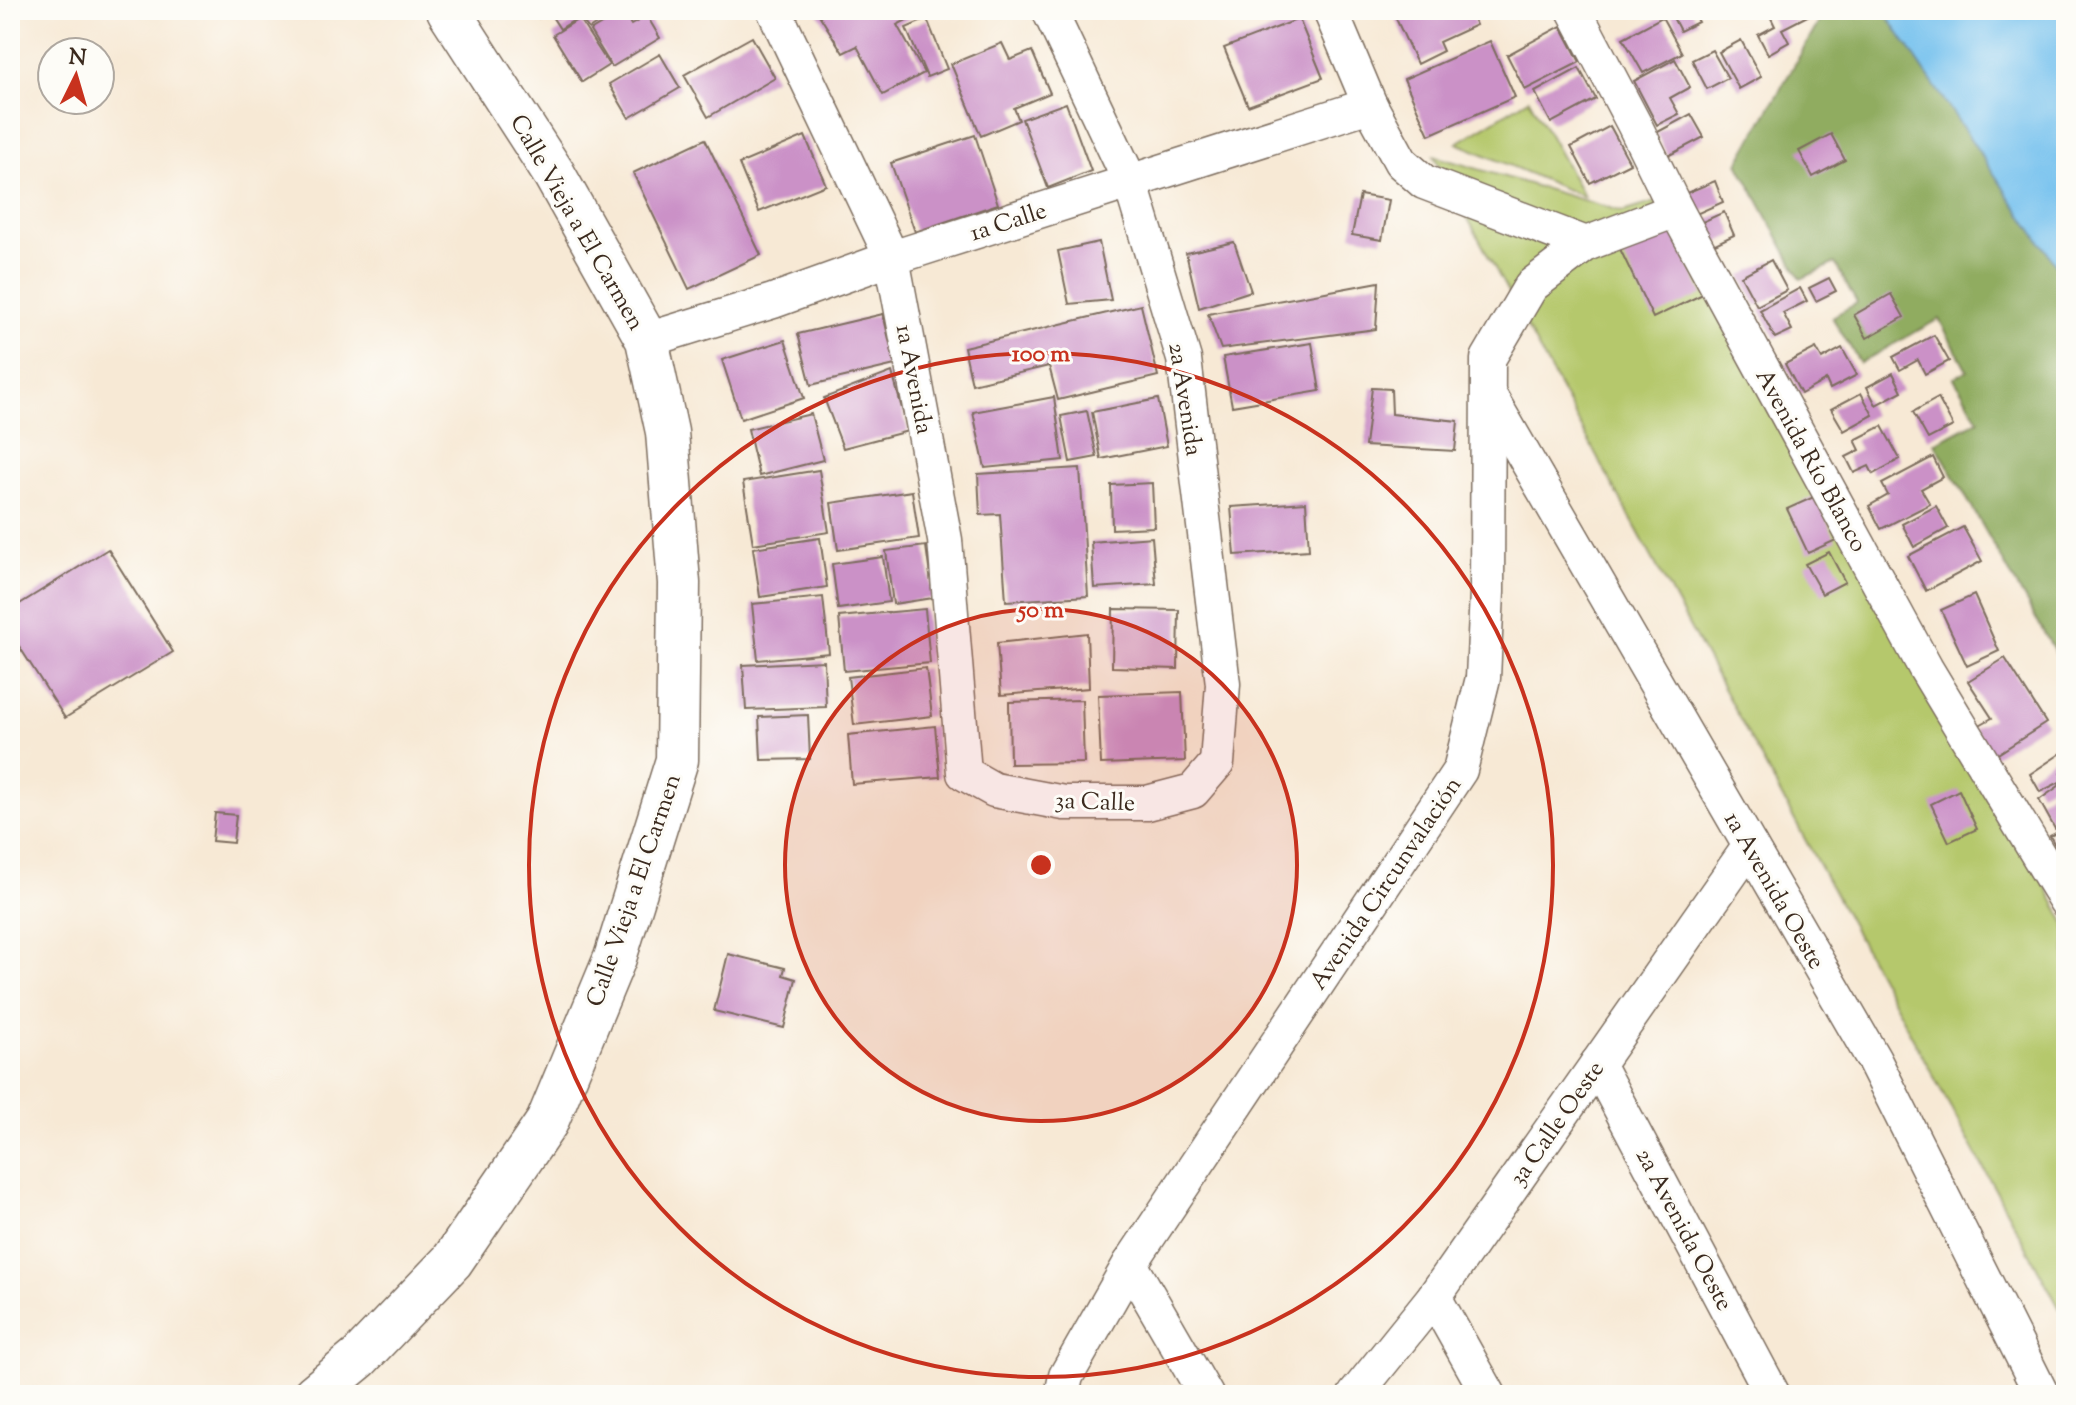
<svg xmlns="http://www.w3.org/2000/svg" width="2076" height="1405" font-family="'Sorts Mill Goudy',serif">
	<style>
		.green { fill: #b5c86c; stroke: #787945; stroke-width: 2 }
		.forest { fill: #90ac60; stroke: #666b3f; stroke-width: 2 }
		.water { fill: #74c1ee; stroke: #587686; stroke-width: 2 }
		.building { fill: #cb91c7 }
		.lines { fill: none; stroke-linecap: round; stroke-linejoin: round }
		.minor-casing { stroke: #7d6d5e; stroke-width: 37 }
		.tertiary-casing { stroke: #7d6d5e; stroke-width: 45 }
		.minor { stroke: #fff; stroke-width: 34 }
		.tertiary { stroke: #fff; stroke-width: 42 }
		.ring { fill: none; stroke: #c8321e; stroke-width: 4 }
		.labels { text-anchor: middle; stroke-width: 6; stroke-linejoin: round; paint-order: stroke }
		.street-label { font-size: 24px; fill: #3b2a1e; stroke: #fdfcf7 }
		.centre { fill: #c8321e; stroke: #fdfcf7; stroke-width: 4 }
		.ring-label { font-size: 24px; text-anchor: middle; font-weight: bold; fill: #c8321e; stroke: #fdfcf7; stroke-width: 6; stroke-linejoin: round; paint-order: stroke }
	</style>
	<rect width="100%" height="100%" fill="#fdfcf7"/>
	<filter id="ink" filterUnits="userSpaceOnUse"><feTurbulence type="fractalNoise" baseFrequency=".0125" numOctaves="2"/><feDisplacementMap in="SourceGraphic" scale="16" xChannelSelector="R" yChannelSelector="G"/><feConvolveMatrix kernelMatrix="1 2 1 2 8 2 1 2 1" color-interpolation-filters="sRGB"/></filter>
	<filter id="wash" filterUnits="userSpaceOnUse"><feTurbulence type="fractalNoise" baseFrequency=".006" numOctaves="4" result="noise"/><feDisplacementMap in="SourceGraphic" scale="32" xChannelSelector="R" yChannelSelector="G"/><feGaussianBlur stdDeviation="1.8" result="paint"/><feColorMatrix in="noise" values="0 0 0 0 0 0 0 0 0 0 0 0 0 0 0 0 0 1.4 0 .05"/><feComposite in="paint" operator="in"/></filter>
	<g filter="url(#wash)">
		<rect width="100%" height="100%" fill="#f7e9d5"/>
		<g class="green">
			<path d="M 1529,99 L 1584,197 L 1457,143 Z"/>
			<path d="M 1434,156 L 1623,212 L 1675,196 L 2066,924 L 2066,1320 Z"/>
		</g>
		<path class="forest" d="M 1826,10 L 1999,10 L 2066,95 L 2066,671 L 1935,443 L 1979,420 L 1954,378 L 1967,370 L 1939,319 L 1860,363 L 1832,317 L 1857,303 L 1835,263 L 1801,279 L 1738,163 Z"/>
		<path class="water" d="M 1883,10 L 2066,10 L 2066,280 Z"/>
		<g id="blocks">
			<g class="building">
				<path d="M 533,10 L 550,10 L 539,18 Z"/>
				<path d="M 558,10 L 617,10 L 589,29 L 579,17 L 560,29 L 551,15 Z"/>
				<path d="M 823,10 L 919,10 L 920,13 L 897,25 L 924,73 L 883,95 L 857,46 L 843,53 L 818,13 Z"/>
				<path d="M 1392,10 L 1469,10 L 1476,25 L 1439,42 L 1443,51 L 1417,64 Z"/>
				<path d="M 1669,10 L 1691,10 L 1698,22 L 1680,31 Z"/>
				<path d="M 1772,10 L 1819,10 L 1782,29 L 1789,42 L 1768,54 L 1758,35 L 1775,26 L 1768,12 Z"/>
				<path d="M 623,11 L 631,25 L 647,16 L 660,38 L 612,67 L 590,31 Z"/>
				<path d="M 1662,17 L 1682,53 L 1643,73 L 1623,38 Z"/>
				<path d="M 579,19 L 609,65 L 582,82 L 553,35 Z"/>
				<path d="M 927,19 L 947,69 L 927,77 L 906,28 Z"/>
				<path d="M 1299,19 L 1323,78 L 1248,106 L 1224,48 Z"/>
				<path d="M 1561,26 L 1580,62 L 1525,90 L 1507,55 Z"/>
				<path d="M 752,37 L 775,78 L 708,117 L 684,75 Z"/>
				<path d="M 1741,40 L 1761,77 L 1739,89 L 1719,52 Z"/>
				<path d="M 1490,41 L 1515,97 L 1429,135 L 1404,79 Z"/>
				<path d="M 1002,43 L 1010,60 L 1032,51 L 1050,93 L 1014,108 L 1019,120 L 981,136 L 951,64 Z"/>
				<path d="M 1712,50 L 1728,78 L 1707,89 L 1692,60 Z"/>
				<path d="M 660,54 L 680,88 L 629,118 L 609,84 Z"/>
				<path d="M 1675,59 L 1690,87 L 1670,98 L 1679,114 L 1657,125 L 1634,81 Z"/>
				<path d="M 1579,68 L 1596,99 L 1551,123 L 1535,92 Z"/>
				<path d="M 1066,103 L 1091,171 L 1048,188 L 1022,119 Z"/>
				<path d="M 1691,114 L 1704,137 L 1668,156 L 1656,133 Z"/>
				<path d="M 1610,126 L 1630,163 L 1590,183 L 1571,147 Z"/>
				<path d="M 1831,134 L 1845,160 L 1813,177 L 1799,151 Z"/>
				<path d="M 975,135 L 998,204 L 915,232 L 891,163 Z"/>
				<path d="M 805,136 L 826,185 L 759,212 L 739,164 Z"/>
				<path d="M 705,139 L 761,255 L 689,289 L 633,173 Z"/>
				<path d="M 1715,181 L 1723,202 L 1694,215 L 1684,194 Z"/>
				<path d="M 1360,195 L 1389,200 L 1382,240 L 1352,235 Z"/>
				<path d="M 1724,212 L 1734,235 L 1711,246 L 1700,223 Z"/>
				<path d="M 1670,225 L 1703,294 L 1653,318 L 1620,249 Z"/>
				<path d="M 1099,242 L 1111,300 L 1069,304 L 1058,251 Z"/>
				<path d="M 1234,242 L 1251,291 L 1199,308 L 1186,253 Z"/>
				<path d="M 1771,260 L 1787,290 L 1757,306 L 1741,276 Z"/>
				<path d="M 1829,278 L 1836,291 L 1816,301 L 1809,288 Z"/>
				<path d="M 1379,282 L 1376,329 L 1221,349 L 1208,314 Z"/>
				<path d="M 1800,288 L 1807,301 L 1783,313 L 1792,330 L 1775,338 L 1760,310 Z"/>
				<path d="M 1891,294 L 1904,317 L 1867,338 L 1854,315 Z"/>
				<path d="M 1141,305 L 1158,376 L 1058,400 L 1049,366 L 972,384 L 964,347 Z"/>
				<path d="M 883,314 L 895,365 L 811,385 L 798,334 Z"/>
				<path d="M 1934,335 L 1949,361 L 1925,374 L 1918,360 L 1900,370 L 1893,357 Z"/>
				<path d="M 785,340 L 804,398 L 741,419 L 722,360 Z"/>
				<path d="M 1312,343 L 1320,391 L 1232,406 L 1223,357 Z"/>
				<path d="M 1816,348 L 1822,359 L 1842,348 L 1857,375 L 1830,389 L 1826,380 L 1801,394 L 1785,364 Z"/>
				<path d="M 892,372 L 908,431 L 843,448 L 824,398 Z"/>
				<path d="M 1893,373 L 1902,391 L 1876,405 L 1867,387 Z"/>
				<path d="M 1372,388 L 1391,389 L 1392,414 L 1458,421 L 1455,451 L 1365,446 Z"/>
				<path d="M 1861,393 L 1873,415 L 1844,431 L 1831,409 Z"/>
				<path d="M 1054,397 L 1063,460 L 985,468 L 973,412 Z"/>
				<path d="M 1938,398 L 1953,426 L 1928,439 L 1913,412 Z"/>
				<path d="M 1158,399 L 1167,446 L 1101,459 L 1092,412 Z"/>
				<path d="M 1087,411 L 1097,457 L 1070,462 L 1061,416 Z"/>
				<path d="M 811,414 L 823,460 L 759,476 L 748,429 Z"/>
				<path d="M 1882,426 L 1900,459 L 1873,474 L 1869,466 L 1854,473 L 1846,457 L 1860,450 L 1855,440 Z"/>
				<path d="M 1933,457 L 1943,477 L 1921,489 L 1930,504 L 1881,529 L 1869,506 L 1888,495 L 1882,484 Z"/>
				<path d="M 1080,468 L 1088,596 L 1006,601 L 1000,514 L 980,515 L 978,474 Z"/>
				<path d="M 819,470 L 829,532 L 753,544 L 743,482 Z"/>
				<path d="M 1152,483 L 1154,527 L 1112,529 L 1111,485 Z"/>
				<path d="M 912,491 L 919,538 L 838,550 L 831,503 Z"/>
				<path d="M 1816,496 L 1836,540 L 1808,553 L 1787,509 Z"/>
				<path d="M 1306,502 L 1309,550 L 1235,555 L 1231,507 Z"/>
				<path d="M 1936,506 L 1948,528 L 1914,547 L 1902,524 Z"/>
				<path d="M 1963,527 L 1982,561 L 1926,591 L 1908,556 Z"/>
				<path d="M 1152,537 L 1156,584 L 1094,588 L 1091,542 Z"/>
				<path d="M 820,538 L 827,587 L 760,597 L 753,548 Z"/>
				<path d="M 926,546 L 933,598 L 893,604 L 886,551 Z"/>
				<path d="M 108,549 L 173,652 L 65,718 L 10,632 L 10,610 Z"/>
				<path d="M 1829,552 L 1845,582 L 1822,594 L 1805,564 Z"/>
				<path d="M 883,557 L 889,602 L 838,609 L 832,564 Z"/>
				<path d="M 1974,595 L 1999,651 L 1967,666 L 1941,610 Z"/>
				<path d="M 823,597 L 829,653 L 758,660 L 752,604 Z"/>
				<path d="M 925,609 L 930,663 L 844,671 L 839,617 Z"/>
				<path d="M 1113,609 L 1179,610 L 1178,669 L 1112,667 Z"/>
				<path d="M 1087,633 L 1089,688 L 1001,695 L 997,643 Z"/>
				<path d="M 2005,658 L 2046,723 L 1993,757 L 1974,728 L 1992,718 L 1968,681 Z"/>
				<path d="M 824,661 L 826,707 L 746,710 L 743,665 Z"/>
				<path d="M 926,668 L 932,716 L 854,725 L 848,677 Z"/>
				<path d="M 1182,692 L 1185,761 L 1101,764 L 1098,695 Z"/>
				<path d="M 1082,700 L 1084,763 L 1010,764 L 1009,702 Z"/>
				<path d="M 808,715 L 810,759 L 761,760 L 759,717 Z"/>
				<path d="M 935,726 L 940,777 L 852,784 L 848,735 Z"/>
				<path d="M 2066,750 L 2066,769 L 2061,773 L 2064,780 L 2040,792 L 2030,774 Z"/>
				<path d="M 2066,781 L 2066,823 L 2055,829 L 2039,800 Z"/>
				<path d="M 1959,790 L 1977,829 L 1949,842 L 1931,804 Z"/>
				<path d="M 215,813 L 236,815 L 233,843 L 212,841 Z"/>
				<path d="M 2066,828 L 2066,865 L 2050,836 Z"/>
				<path d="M 728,954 L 785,968 L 783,975 L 796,979 L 784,1028 L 714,1011 Z"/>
			</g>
		</g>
	</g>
	<g filter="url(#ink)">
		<use href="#blocks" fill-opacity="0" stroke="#7d6d5e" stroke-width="2"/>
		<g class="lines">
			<defs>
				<g id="minor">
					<path d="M 774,10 L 892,258 L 945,540 L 964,773 L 994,790 L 1064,803 L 1147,803 L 1193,791 L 1217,763 L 1223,684 L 1184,359 L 1130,181 L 1049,10"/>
					<path d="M 1330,10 L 1370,105 L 1401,162 L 1424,182 L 1586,244"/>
					<path d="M 1574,10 L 1634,124 L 1676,210 L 1926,669 L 2066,901"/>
					<path d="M 647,340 L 773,301 L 892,258 L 1370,105"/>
					<path d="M 1489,395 L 1874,1060 L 2042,1395"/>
					<path d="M 1597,1064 L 1773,1395"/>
					<path d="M 1130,1264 L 1206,1395"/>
					<path d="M 1434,1297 L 1489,1395"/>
					<path d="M 1062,1395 L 1066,1376 L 1130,1264 L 1460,770 L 1483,678 L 1487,592 L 1488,359 L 1531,286 L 1586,244 L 1676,210"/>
					<path d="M 1355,1395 L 1434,1297 L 1750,846"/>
				</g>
				<path id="tertiary" d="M 314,1395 L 359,1358 L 452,1261 L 547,1122 L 615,958 L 677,760 L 679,583 L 667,432 L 647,340 L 554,174 L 448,10"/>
			</defs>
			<use href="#minor" class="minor-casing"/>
			<use href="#tertiary" class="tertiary-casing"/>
			<use href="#minor" class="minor"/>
			<use href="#tertiary" class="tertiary"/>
		</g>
	</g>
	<circle cx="1041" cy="865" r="256" fill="#c8321e" fill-opacity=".12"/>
	<g class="ring">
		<circle cx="1041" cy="865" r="256"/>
		<circle cx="1041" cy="865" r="512"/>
	</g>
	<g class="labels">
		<g class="street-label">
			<text transform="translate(1008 221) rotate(-18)" y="8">1a Calle</text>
			<text transform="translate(578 222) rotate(60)" y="8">Calle Vieja a El Carmen</text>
			<text transform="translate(915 379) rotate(79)" y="8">1a Avenida</text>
			<text transform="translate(1186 399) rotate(81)" y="8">2a Avenida</text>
			<text transform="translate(1812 460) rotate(61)" y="8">Avenida Río Blanco</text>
			<text transform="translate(1095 801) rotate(2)" y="8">3a Calle</text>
			<text transform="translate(1385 883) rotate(-56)" y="8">Avenida Circunvalación</text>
			<text transform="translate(633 890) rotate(-71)" y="8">Calle Vieja a El Carmen</text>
			<text transform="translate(1775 890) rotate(60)" y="8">1a Avenida Oeste</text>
			<text transform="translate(1556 1123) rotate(-55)" y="8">3a Calle Oeste</text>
			<text transform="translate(1685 1229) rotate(62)" y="8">2a Avenida Oeste</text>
		</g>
	</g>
	<circle cx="1041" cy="865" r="12" class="centre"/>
	<g class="ring-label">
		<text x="1041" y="361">100 m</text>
		<text x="1041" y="617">50 m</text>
	</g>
	<rect width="2076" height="1405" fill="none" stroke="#fdfcf7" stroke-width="40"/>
	<g transform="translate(76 76) rotate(5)"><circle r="38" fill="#fdfcf7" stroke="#afa8a0" stroke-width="2"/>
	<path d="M0-6L14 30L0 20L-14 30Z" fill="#c8321e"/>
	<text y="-12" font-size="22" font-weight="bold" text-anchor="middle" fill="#3b2a1e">N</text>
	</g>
</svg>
